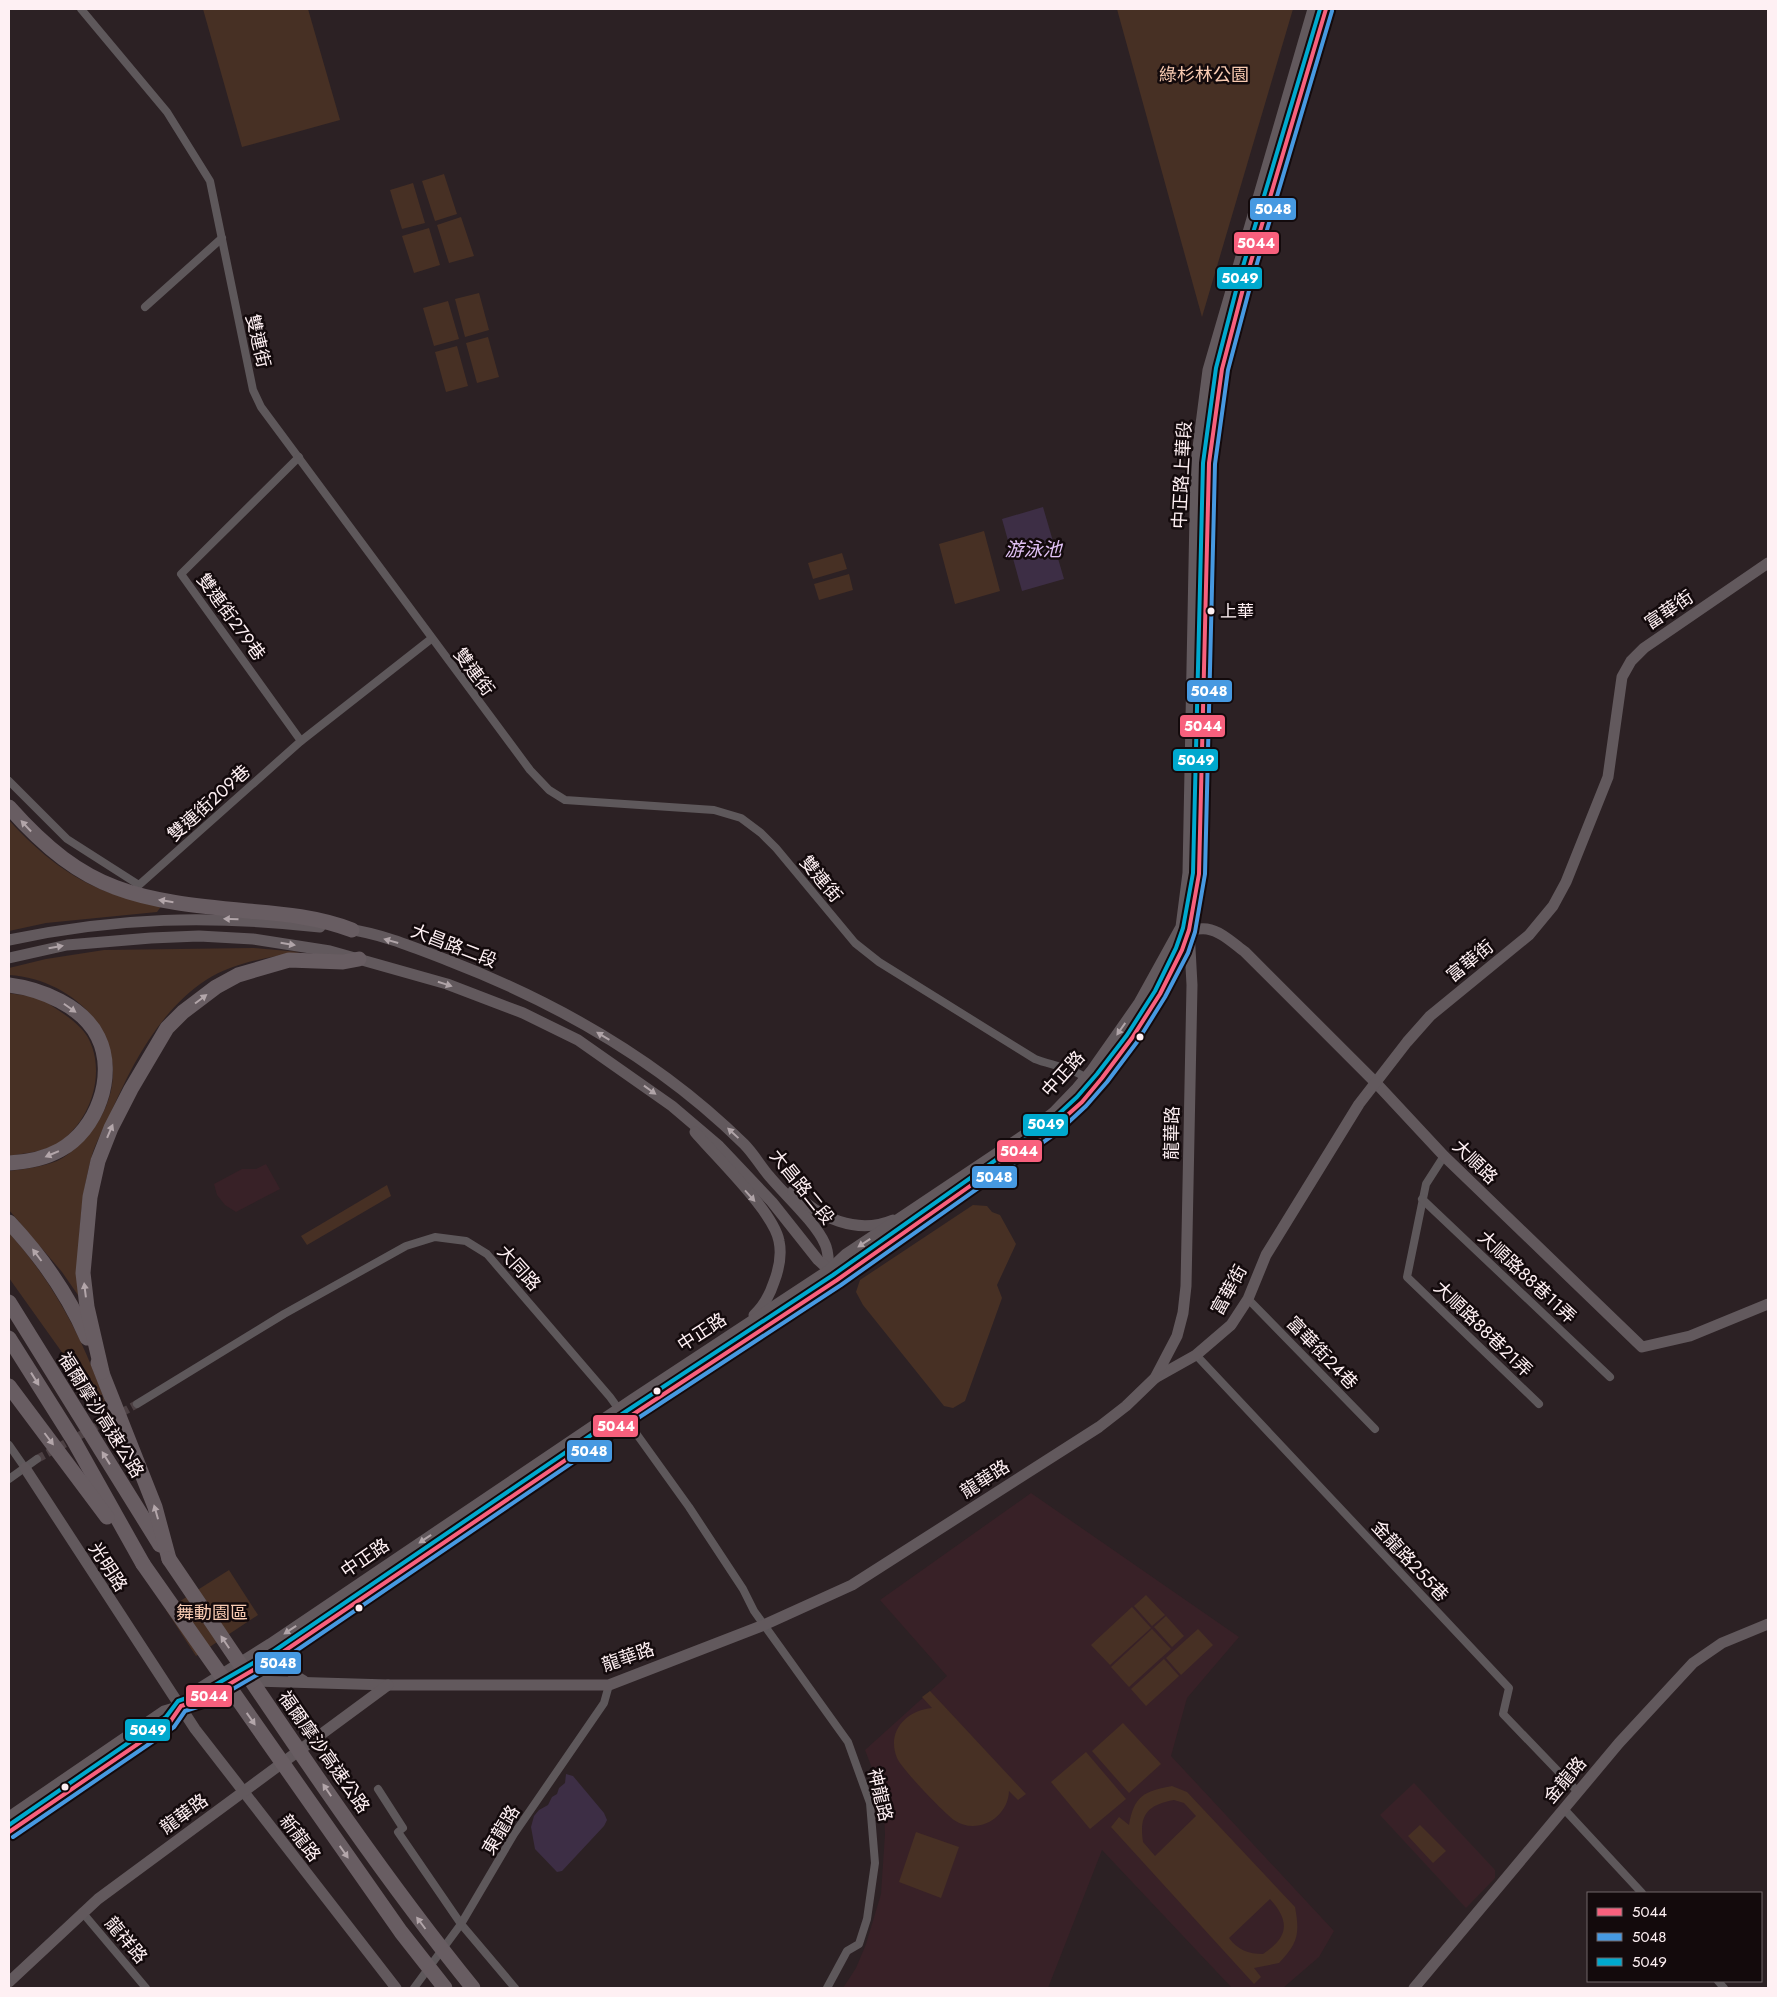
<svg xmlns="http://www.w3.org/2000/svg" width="1777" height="1997" font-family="Jost,'Noto Sans TC',sans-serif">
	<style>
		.built { fill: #382127 }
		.green { fill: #473024; fill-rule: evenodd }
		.water { fill: #3d2e45 }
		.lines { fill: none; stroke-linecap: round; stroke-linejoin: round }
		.street-tunnel { stroke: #4c4043; stroke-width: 8; stroke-dasharray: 8 4; stroke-linecap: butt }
		.street { stroke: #5e585b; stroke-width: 8 }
		.secondary { stroke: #62595d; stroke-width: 11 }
		.highway { stroke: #685d62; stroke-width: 15 }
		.highway-bridge { stroke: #685d62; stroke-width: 15 }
		.bus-1-casing { stroke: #130a0c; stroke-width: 8 }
		.bus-2-casing { stroke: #130a0c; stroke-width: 8 }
		.bus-3-casing { stroke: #130a0c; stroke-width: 8 }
		.bus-1 { stroke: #f8607d; stroke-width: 4 }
		.bus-2 { stroke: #4699e1; stroke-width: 4 }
		.bus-3 { stroke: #00a9ce; stroke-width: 4 }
		.oneway { fill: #b3a6aa }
		.oneway2 { fill: #b0a4a8 }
		.bus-dot { fill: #fef0f3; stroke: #130a0c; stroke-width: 2 }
		.labels { text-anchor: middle; stroke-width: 5; stroke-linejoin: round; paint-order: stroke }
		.bus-label { font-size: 17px; fill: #fef0f3; stroke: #130a0c; text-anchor: start }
		.park-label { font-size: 18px; fill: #f9cbb2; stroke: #130a0c }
		.street-label { font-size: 18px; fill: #fef0f3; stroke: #130a0c }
		.water-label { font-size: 19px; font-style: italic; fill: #e2c2f6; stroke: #130a0c }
		.line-badge { stroke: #130a0c; stroke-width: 2 }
		.badge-label { font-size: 14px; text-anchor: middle; font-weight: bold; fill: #fff }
	</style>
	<rect width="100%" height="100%" fill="#2c2124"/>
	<g class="built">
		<path d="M 266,1164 L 280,1189 L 236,1212 L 225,1205 L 217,1195 L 214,1184 L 242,1169 L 256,1169 Z"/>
		<path d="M 1031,1493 L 1239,1637 L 1187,1698 L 1171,1756 L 1334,1931 L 1319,1957 L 1283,1988 L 1232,1988 L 1102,1850 L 1048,1988 L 843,1988 L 856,1968 L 866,1944 L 881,1894 L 885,1834 L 883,1797 L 865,1750 L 947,1676 L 880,1600 Z"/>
		<path d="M 1414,1783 L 1495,1870 L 1495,1878 L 1466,1908 L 1380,1815 Z"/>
	</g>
	<g class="green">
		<path d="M 203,9 L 308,9 L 340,120 L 242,147 Z"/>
		<path d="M 1117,9 L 1293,9 L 1202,317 Z"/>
		<path d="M 444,174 L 457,214 L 435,221 L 422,181 Z"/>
		<path d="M 413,183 L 425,223 L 402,229 L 390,190 Z"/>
		<path d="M 461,217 L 474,256 L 449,263 L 437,225 Z"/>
		<path d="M 429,228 L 440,265 L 414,273 L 402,236 Z"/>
		<path d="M 479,293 L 489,330 L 465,337 L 455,299 Z"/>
		<path d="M 448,301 L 459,339 L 434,346 L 423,308 Z"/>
		<path d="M 488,337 L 499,377 L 477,383 L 466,343 Z"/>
		<path d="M 457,346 L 468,386 L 446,392 L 435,352 Z"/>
		<path d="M 984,531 L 1000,591 L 955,604 L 939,544 Z"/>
		<path d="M 842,553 L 847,569 L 813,579 L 808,563 Z"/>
		<path d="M 849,574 L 853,590 L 819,600 L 814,584 Z"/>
		<path d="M 9,820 C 38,853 77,884 120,896 C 134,900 148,902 162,905 L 157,912 L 46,923 L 9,931 Z"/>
		<path d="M 254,948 L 300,952 C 267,958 234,962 206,980 C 158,1012 131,1066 109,1117 C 103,1130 96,1142 92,1155 C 79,1202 77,1250 80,1298 L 62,1272 L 9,1210 L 9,1171 C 25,1169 42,1167 57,1161 C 72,1154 87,1138 96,1125 C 143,1054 85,980 9,975 L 9,968 L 46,959 L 104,950 Z"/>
		<path d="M 9,993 C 18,995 30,995 39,998 C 45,1000 50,1005 55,1008 C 66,1015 80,1025 87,1036 C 108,1072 90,1123 57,1144 C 43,1152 25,1153 9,1156 Z"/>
		<path d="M 387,1185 L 391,1196 L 307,1245 L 301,1236 Z"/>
		<path d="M 973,1205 L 987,1206 L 992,1212 L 1000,1215 L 1016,1244 L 997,1285 L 1002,1298 L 965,1401 L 953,1408 L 944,1406 L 863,1305 L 856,1292 L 860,1280 Z"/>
		<path d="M 9,1233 C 49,1277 78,1329 99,1385 C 103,1397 108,1408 111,1421 L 9,1278 Z"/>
		<path d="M 229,1570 L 258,1615 L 196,1656 L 166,1610 Z"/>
		<path d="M 1146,1595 L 1165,1615 L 1152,1626 L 1134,1606 Z"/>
		<path d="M 1132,1607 L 1151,1628 L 1110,1665 L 1091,1645 Z"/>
		<path d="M 1166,1616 L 1184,1636 L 1172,1647 L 1154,1627 Z"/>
		<path d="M 1152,1629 L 1171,1649 L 1129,1687 L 1111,1667 Z"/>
		<path d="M 1198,1629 L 1213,1645 L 1181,1675 L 1166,1658 Z"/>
		<path d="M 1164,1659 L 1179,1676 L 1146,1706 L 1131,1689 Z"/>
		<path d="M 930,1691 L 1026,1794 L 1018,1800 L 1009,1791 C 1008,1818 977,1836 954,1820 C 944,1813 901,1768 897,1758 C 886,1731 907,1710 932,1708 L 922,1697 Z"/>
		<path d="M 1123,1723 L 1161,1764 L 1129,1793 L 1092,1751 Z"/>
		<path d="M 1086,1752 L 1126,1799 L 1090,1829 L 1051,1782 Z"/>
		<path d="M 1172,1786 L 1187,1792 L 1295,1907 C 1300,1934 1298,1943 1279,1963 L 1254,1968 L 1261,1977 L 1254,1984 L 1111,1827 L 1119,1817 L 1129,1825 C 1134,1796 1144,1791 1172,1786 ZM 1174,1800 L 1184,1803 L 1196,1816 L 1155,1856 L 1143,1842 C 1139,1815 1147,1805 1174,1800 ZM 1270,1899 C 1290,1921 1289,1937 1263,1954 C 1248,1954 1238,1950 1229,1938 Z"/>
		<path d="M 1420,1825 L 1446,1851 L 1433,1863 L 1408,1836 Z"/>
		<path d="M 916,1832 L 959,1847 L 941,1898 L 899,1882 Z"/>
	</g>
	<g class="water">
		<path d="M 1043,507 L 1064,579 L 1022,591 L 1002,519 Z"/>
		<path d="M 566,1774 L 573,1776 L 604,1813 L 607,1820 L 604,1826 L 562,1871 L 557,1872 L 535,1849 L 531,1827 L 534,1816 L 539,1810 L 548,1805 L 552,1797 L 557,1794 L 559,1788 L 565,1783 Z"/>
	</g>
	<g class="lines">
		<path class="street-tunnel" d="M 37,1459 L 137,1404"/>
		<g class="street">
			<path d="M 81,9 L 167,112 L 210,181 L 253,390 L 261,407 L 530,770 L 549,790 L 565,800 L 714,810 L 741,818 L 761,833 L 776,848 L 855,943 L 879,962 L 1035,1059 C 1050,1065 1077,1069 1088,1080"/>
			<path d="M 145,307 L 222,238"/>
			<path d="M 299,457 L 181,574 L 301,741"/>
			<path d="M 9,781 L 67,839 L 139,885 L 301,741 L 431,639"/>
			<path d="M 1444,1156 L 1426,1184 L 1407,1277 L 1539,1404"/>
			<path d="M 1422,1199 L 1610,1377"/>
			<path d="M 1248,1299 L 1375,1429"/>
			<path d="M 1196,1355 L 1509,1688 L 1503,1714 L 1578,1792"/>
			<path d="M 137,1404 L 284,1314 L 406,1246 L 435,1237 L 466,1241 L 487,1254 L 610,1397 L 689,1507 L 743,1589 L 754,1611 L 848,1742 L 870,1803 L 875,1863 L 867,1919 L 859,1944 L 847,1951 L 827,1988"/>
			<path d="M 9,1445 L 25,1468"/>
			<path d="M 9,1479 L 37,1459"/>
			<path d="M 378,1789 L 403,1828 L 398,1832 L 461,1924 L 515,1988"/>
			<path d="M 1564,1809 L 1642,1893"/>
			<path d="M 82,1912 L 146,1988"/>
			<path d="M 1718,1981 L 1724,1988"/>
			<path d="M 414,1988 L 461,1924 L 514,1834 L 604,1703 L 609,1685"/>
		</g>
		<g class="secondary">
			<path d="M 1183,928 C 1191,931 1198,928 1207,929 C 1221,931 1234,944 1245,952 L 1376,1083 L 1444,1156 L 1642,1347 L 1690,1336 L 1768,1304"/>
			<path d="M 346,929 C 380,933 416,948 447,960 C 556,1002 661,1062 744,1144 C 754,1154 761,1167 770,1177 C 785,1195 816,1223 825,1244 C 829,1252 828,1262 829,1270"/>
			<path d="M 9,940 C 117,917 210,915 320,927"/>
			<path d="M 9,958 L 67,945 L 151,938 L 199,936 L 253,939 L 330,951 L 447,984 L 523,1013 L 578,1040 L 672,1106 L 719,1146 L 772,1202 L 818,1260 L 829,1270"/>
			<path d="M 695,1132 C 715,1156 774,1212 779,1241 C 782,1255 779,1269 774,1282 C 770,1294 764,1306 754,1315"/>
			<path d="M 793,1191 C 818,1218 857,1235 893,1220"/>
			<path d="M 1155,1378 L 1196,1355 L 1231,1325 L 1248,1299 L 1266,1255 L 1359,1104 L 1407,1042 L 1430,1016 L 1529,935 L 1553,906 L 1566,882 L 1608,777 L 1622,677 L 1631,661 L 1644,648 L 1768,563"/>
			<path d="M 25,1468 L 195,1729 L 396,1988"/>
			<path d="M 274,1650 L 294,1675 L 304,1681"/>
			<path d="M 247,1678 L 253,1681 L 388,1685 L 609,1685 L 764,1625 L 852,1585 L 1099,1427 L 1126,1406 L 1155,1378 L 1177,1336 L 1183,1313 L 1186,1286 L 1192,985 L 1189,930 L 1199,874 L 1209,463 L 1217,399 L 1222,369 L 1244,285 L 1326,9"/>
			<path d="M 9,1817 L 164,1711 L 181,1706 L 197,1690 L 270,1644 L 633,1399 L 829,1270 L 846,1254 L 1024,1135 L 1053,1113 L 1077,1088 L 1092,1070 L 1139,1003 L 1181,927 L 1188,873 L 1196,463 L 1208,370 L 1313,9"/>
			<path d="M 9,1832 L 170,1722 L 181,1706 L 204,1699 L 277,1656 L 626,1419 L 837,1280 L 1034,1143 C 1104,1087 1152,1016 1187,934"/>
			<path d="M 9,1982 L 98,1899 L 388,1685"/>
			<path d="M 1414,1988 L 1619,1743 L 1693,1663 L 1722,1643 L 1768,1624"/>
		</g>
		<g class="highway">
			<path d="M 9,807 C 86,894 137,900 248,911 C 284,914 318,917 352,930"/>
			<path d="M 9,985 C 41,989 83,1006 98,1037 C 117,1075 97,1130 60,1150 C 44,1159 27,1162 9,1163"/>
			<path d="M 9,1222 C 41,1256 68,1294 87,1338"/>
			<path d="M 9,1302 L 160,1545"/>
			<path d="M 9,1338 L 74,1441 L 143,1564"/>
			<path d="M 98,1363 L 155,1507 L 169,1559"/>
			<path d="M 102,1372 L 87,1307 L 83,1273 L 90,1197 L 98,1161 L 111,1128 L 131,1089 L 167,1028 L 183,1012 L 216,987 L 238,975 L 289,960 L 343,962 L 359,959"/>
			<path d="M 9,1386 L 107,1517"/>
		</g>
		<g class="highway-bridge">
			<path d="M 169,1559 C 268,1704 363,1852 473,1988"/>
			<path d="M 143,1564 L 401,1932 L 445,1988"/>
		</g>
		<defs>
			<path id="bus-1" d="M 9,1832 L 170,1722 L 181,1706 L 204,1699 L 277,1656 L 626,1419 L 837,1280 L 1055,1126 L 1082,1102 L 1102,1078 L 1132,1038 L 1160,994 L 1182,950 L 1189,930 L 1199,874 L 1209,463 L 1222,369 L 1244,285 L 1326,9"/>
			<path id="bus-2" d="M 13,1837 L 174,1727 L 185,1711 L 207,1704 L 281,1661 L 629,1424 L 841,1285 L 1059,1131 L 1086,1106 L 1107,1082 L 1137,1042 L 1165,997 L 1188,953 L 1195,932 L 1205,874 L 1215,464 L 1228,370 L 1250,287 L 1332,11"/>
			<path id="bus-3" d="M 9,1825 L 166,1717 L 178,1701 L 201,1693 L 274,1651 L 622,1414 L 833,1275 L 1051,1121 L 1077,1097 L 1097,1074 L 1127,1035 L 1155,991 L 1176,948 L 1183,928 L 1193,873 L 1203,463 L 1216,368 L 1238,283 L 1320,9"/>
		</defs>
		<use href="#bus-1" class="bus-1-casing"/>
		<use href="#bus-2" class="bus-2-casing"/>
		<use href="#bus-3" class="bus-3-casing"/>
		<use href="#bus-1" class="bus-1"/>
		<use href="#bus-2" class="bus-2"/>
		<use href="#bus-3" class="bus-3"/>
	</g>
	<defs><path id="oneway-solid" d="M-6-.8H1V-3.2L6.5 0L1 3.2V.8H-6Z" transform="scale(1.25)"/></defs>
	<g class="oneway">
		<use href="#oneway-solid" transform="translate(26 826) rotate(-133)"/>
		<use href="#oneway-solid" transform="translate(166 901) rotate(-171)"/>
		<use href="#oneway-solid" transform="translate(201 999) rotate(-37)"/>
		<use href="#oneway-solid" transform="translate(70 1008) rotate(35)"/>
		<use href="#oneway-solid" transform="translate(110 1131) rotate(-67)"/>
		<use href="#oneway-solid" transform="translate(52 1154) rotate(157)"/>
		<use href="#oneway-solid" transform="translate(37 1255) rotate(-127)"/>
		<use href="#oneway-solid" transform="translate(85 1290) rotate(-97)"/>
		<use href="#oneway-solid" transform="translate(35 1379) rotate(58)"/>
		<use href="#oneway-solid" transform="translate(49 1439) rotate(53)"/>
		<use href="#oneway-solid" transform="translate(106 1458) rotate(-122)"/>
		<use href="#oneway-solid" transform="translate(156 1512) rotate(-106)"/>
		<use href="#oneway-solid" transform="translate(225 1642) rotate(-124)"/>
		<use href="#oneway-solid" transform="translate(251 1719) rotate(55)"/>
		<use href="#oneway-solid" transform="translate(327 1790) rotate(-124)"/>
		<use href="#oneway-solid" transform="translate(344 1852) rotate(55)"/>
		<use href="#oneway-solid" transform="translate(421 1923) rotate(-127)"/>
	</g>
	<g class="oneway2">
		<use href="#oneway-solid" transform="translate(231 919) rotate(-178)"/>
		<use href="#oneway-solid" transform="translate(391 941) rotate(-164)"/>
		<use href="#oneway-solid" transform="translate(288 944) rotate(9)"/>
		<use href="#oneway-solid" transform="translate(56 947) rotate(-10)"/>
		<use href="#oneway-solid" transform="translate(445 984) rotate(18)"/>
		<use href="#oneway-solid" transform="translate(1121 1029) rotate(125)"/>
		<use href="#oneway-solid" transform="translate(603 1036) rotate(-149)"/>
		<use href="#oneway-solid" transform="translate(650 1090) rotate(36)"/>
		<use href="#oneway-solid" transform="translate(733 1133) rotate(-137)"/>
		<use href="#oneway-solid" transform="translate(750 1196) rotate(48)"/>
		<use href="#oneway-solid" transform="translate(864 1243) rotate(147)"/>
		<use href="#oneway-solid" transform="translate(425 1539) rotate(146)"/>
		<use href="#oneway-solid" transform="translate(290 1630) rotate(146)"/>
	</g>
	<g class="bus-dot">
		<circle cx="1211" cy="611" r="4.5"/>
		<circle cx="1140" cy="1037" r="4.5"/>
		<circle cx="657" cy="1391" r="4.5"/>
		<circle cx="359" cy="1608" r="4.5"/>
		<circle cx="65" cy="1787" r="4.5"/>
	</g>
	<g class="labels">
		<g class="bus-label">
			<text x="1220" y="617">上華</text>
		</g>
		<g class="park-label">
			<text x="1204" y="81">綠杉林公園</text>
			<text x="212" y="1619">舞動園區</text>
		</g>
		<g class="street-label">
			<text transform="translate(258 341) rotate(77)" y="6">雙連街</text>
			<text transform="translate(1182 475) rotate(-87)" y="6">中正路上華段</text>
			<text transform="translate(1669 610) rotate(-34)" y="6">富華街</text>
			<text transform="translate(231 617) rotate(54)" y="6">雙連街279巷</text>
			<text transform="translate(474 672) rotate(53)" y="6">雙連街</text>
			<text transform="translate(209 803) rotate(-42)" y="6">雙連街209巷</text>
			<text transform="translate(821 879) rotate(50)" y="6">雙連街</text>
			<text transform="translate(454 946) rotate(21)" y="6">大昌路二段</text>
			<text transform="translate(1470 961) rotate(-39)" y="6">富華街</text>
			<text transform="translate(1063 1074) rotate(-48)" y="6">中正路</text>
			<text transform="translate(1172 1133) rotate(-89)" y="6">龍華路</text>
			<text transform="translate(1475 1162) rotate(44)" y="6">大順路</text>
			<text transform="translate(802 1187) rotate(51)" y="6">大昌路二段</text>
			<text transform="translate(519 1268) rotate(48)" y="6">大同路</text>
			<text transform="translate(1527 1277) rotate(43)" y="6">大順路88巷11弄</text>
			<text transform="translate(1229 1290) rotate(-61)" y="6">富華街</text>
			<text transform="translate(1483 1329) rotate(44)" y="6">大順路88巷21弄</text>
			<text transform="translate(702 1332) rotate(-33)" y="6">中正路</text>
			<text transform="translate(1322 1353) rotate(46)" y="6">富華街24巷</text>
			<text transform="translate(101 1415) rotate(58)" y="6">福爾摩沙高速公路</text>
			<text transform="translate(985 1479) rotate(-33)" y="6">龍華路</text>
			<text transform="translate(365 1558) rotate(-34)" y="6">中正路</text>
			<text transform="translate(1410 1561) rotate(47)" y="6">金龍路255巷</text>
			<text transform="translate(108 1567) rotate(57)" y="6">光明路</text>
			<text transform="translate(628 1657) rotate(-19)" y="6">龍華路</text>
			<text transform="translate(324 1752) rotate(55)" y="6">福爾摩沙高速公路</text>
			<text transform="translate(1565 1780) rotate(-50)" y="6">金龍路</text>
			<text transform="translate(880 1795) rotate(77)" y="6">神龍路</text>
			<text transform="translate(184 1814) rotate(-36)" y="6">龍華路</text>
			<text transform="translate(501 1830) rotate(-59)" y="6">東龍路</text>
			<text transform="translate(300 1838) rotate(52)" y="6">新龍路</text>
			<text transform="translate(126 1940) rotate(50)" y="6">龍祥路</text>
		</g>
		<g class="water-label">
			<text x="1033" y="556">游泳池</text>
		</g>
	</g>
	<g class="line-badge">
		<rect x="1249" y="197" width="48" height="24" rx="5" fill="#4699e1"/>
		<rect x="1233" y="231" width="47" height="24" rx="5" fill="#f8607d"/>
		<rect x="1216" y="266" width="47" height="24" rx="5" fill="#00a9ce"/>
		<rect x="1186" y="679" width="47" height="24" rx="5" fill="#4699e1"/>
		<rect x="1179" y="714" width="47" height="24" rx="5" fill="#f8607d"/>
		<rect x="1172" y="748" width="47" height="24" rx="5" fill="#00a9ce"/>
		<rect x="1022" y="1113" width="47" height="24" rx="5" fill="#00a9ce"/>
		<rect x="996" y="1139" width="47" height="24" rx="5" fill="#f8607d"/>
		<rect x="971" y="1165" width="47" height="24" rx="5" fill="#4699e1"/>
		<rect x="592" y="1414" width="47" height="24" rx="5" fill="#f8607d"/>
		<rect x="566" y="1439" width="47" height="24" rx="5" fill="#4699e1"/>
		<rect x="254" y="1651" width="48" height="24" rx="5" fill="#4699e1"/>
		<rect x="185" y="1684" width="48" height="24" rx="5" fill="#f8607d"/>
		<rect x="124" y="1718" width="47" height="24" rx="5" fill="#00a9ce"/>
	</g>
	<g class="badge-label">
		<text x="1273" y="214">5048</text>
		<text x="1256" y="248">5044</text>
		<text x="1240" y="283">5049</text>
		<text x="1209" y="696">5048</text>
		<text x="1203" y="731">5044</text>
		<text x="1196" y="765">5049</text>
		<text x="1046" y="1129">5049</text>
		<text x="1019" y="1156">5044</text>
		<text x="994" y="1182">5048</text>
		<text x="616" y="1431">5044</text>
		<text x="589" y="1456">5048</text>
		<text x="278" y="1668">5048</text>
		<text x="209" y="1701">5044</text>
		<text x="148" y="1735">5049</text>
	</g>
	<rect width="1777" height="1997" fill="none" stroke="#fef0f3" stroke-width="20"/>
	<rect x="1587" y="1892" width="175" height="90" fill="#130a0c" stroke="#716668"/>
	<rect x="1597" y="1908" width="25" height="8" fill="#f8607d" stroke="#716668"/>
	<text x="1632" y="1917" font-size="15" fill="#fef0f3">5044</text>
	<rect x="1597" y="1933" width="25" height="8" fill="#4699e1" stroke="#716668"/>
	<text x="1632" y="1942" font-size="15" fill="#fef0f3">5048</text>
	<rect x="1597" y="1958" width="25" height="8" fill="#00a9ce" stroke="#716668"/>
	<text x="1632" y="1967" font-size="15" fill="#fef0f3">5049</text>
</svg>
